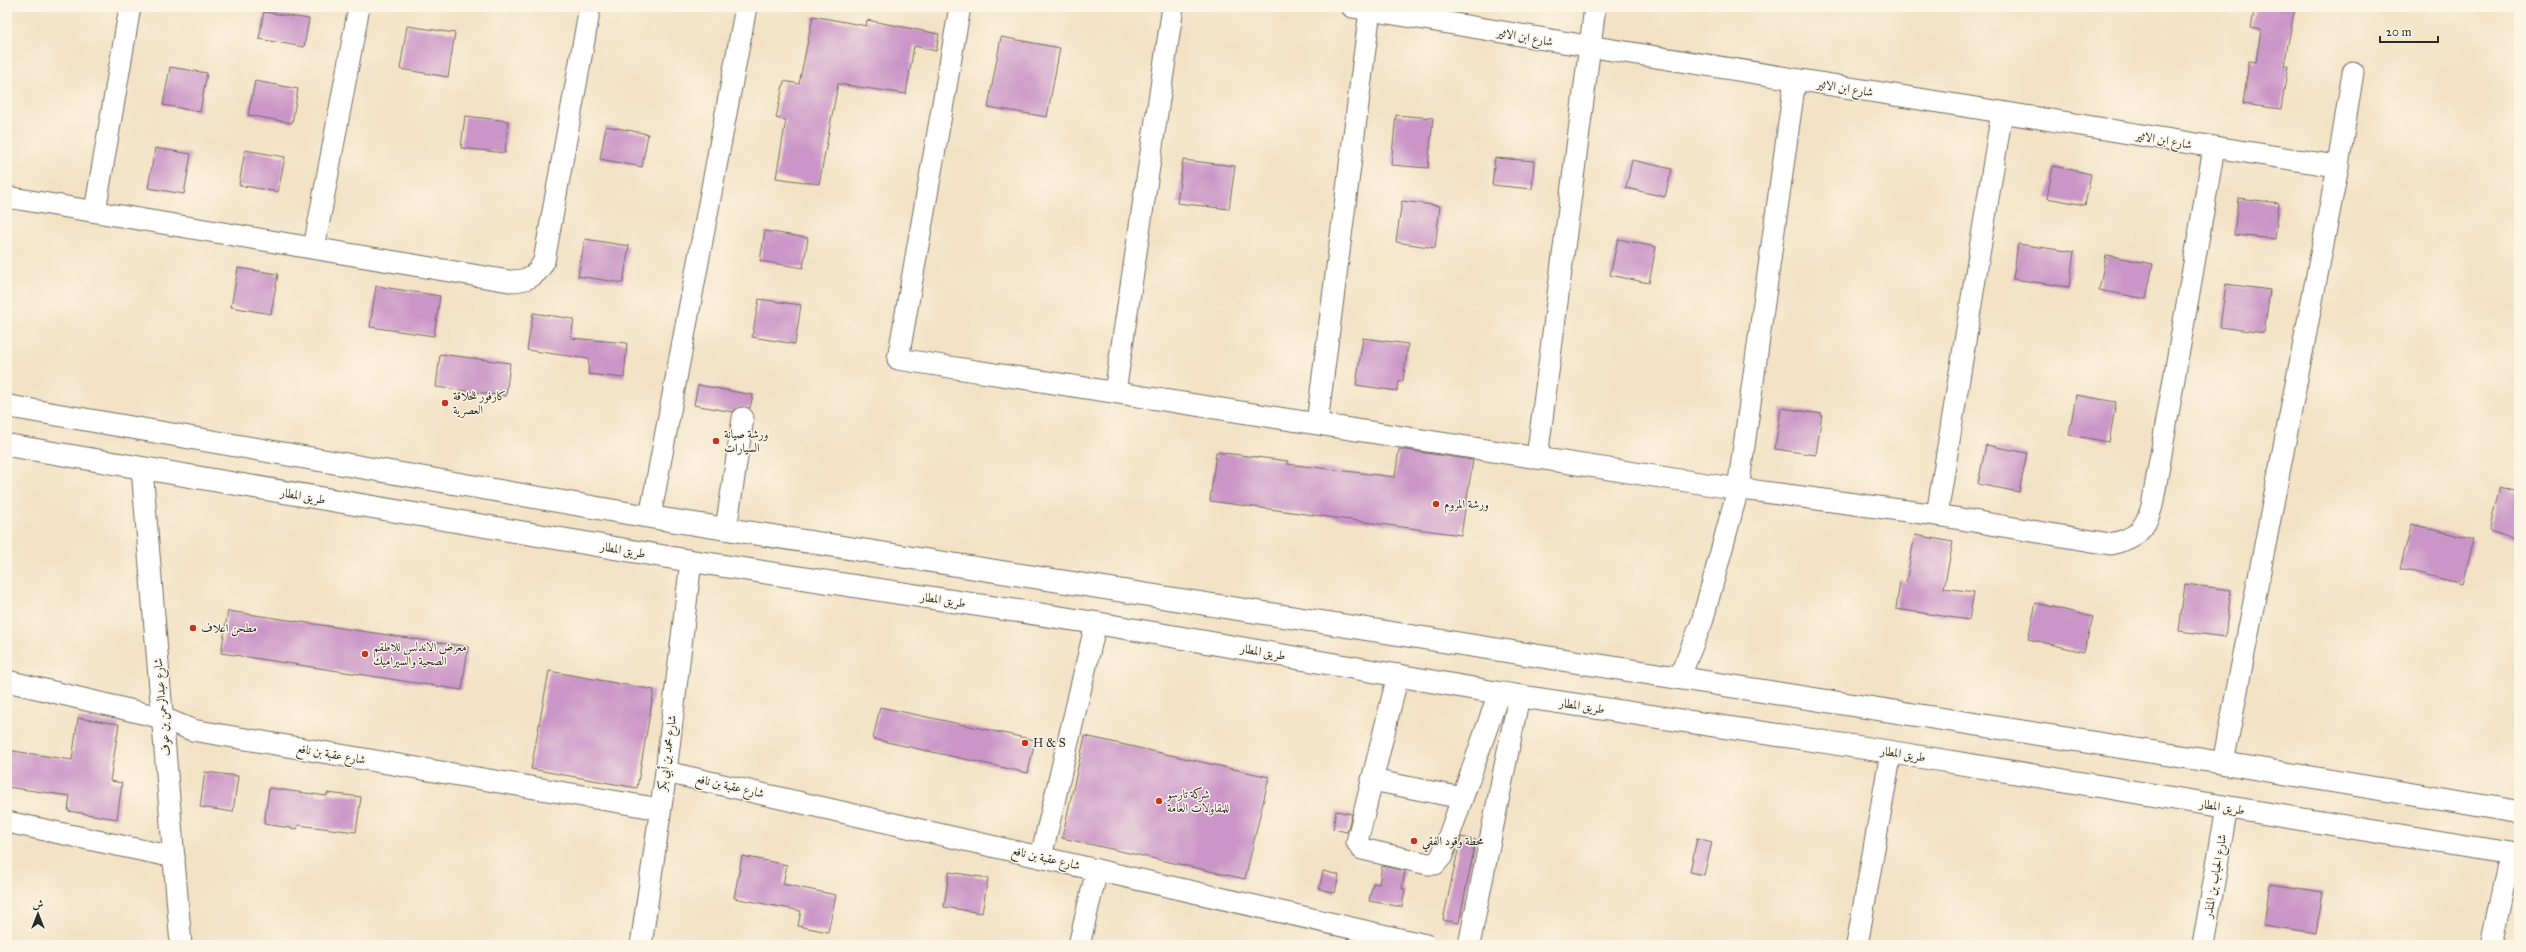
<svg xmlns="http://www.w3.org/2000/svg" width="2526" height="952" font-family="'IM FELL Great Primer',Amiri,serif">
	<style>
		.building { fill: #ca95c7 }
		.lines { fill: none; stroke-linecap: round; stroke-linejoin: round }
		.minor-casing { stroke: #716b61; stroke-width: 23 }
		.highway-casing { stroke: #716b61; stroke-width: 24 }
		.minor { stroke: #fff; stroke-width: 21 }
		.highway { stroke: #fff; stroke-width: 22 }
		.poi-dot { fill: #c8321e; stroke: #fcf5e5; stroke-width: 1.5 }
		.labels { text-anchor: middle; stroke-width: 3; stroke-linejoin: round; paint-order: stroke }
		.street-label { font-size: 12px; fill: #2b2b2b; stroke: #fcf5e5 }
		.poi-label { font-size: 12px; fill: #2b2b2b; stroke: #fcf5e5; text-anchor: start }
	</style>
	<rect width="100%" height="100%" fill="#fcf5e5"/>
	<filter id="ink" filterUnits="userSpaceOnUse"><feTurbulence type="fractalNoise" baseFrequency=".025" numOctaves="2"/><feDisplacementMap in="SourceGraphic" scale="8" xChannelSelector="R" yChannelSelector="G"/><feConvolveMatrix kernelMatrix="1 2 1 2 8 2 1 2 1" color-interpolation-filters="sRGB"/></filter>
	<filter id="wash" filterUnits="userSpaceOnUse"><feTurbulence type="fractalNoise" baseFrequency=".012" numOctaves="4" result="noise"/><feDisplacementMap in="SourceGraphic" scale="16" xChannelSelector="R" yChannelSelector="G"/><feGaussianBlur stdDeviation="0.9" result="paint"/><feColorMatrix in="noise" values="0 0 0 0 0 0 0 0 0 0 0 0 0 0 0 0 0 1.4 0 .05"/><feComposite in="paint" operator="in"/></filter>
	<g filter="url(#wash)">
		<rect width="100%" height="100%" fill="#f3e2c5"/>
		<g id="blocks">
			<g class="building">
				<path d="M 2255,7 L 2295,7 L 2284,66 L 2288,66 L 2281,109 L 2243,104 L 2249,61 L 2256,62 L 2261,30 L 2251,28 Z"/>
				<path d="M 264,12 L 309,19 L 304,47 L 259,39 Z"/>
				<path d="M 813,16 L 866,26 L 867,20 L 939,34 L 936,51 L 914,46 L 906,94 L 838,84 L 819,184 L 776,178 L 786,120 L 776,118 L 784,81 L 799,84 Z"/>
				<path d="M 407,26 L 455,33 L 448,77 L 400,69 Z"/>
				<path d="M 1001,37 L 1060,48 L 1047,117 L 988,107 Z"/>
				<path d="M 170,67 L 207,73 L 200,112 L 163,105 Z"/>
				<path d="M 255,81 L 298,89 L 292,123 L 248,115 Z"/>
				<path d="M 1396,115 L 1433,118 L 1428,168 L 1391,165 Z"/>
				<path d="M 465,116 L 508,121 L 505,153 L 461,148 Z"/>
				<path d="M 606,126 L 648,134 L 642,167 L 600,159 Z"/>
				<path d="M 155,148 L 191,154 L 184,194 L 148,188 Z"/>
				<path d="M 245,150 L 285,157 L 278,192 L 239,185 Z"/>
				<path d="M 1495,158 L 1534,161 L 1532,189 L 1492,185 Z"/>
				<path d="M 1183,160 L 1235,166 L 1229,209 L 1177,203 Z"/>
				<path d="M 1632,160 L 1672,169 L 1665,197 L 1626,188 Z"/>
				<path d="M 2053,166 L 2091,174 L 2085,205 L 2047,198 Z"/>
				<path d="M 2238,198 L 2279,203 L 2275,239 L 2234,235 Z"/>
				<path d="M 1402,201 L 1440,206 L 1435,248 L 1396,242 Z"/>
				<path d="M 765,231 L 808,238 L 803,268 L 760,261 Z"/>
				<path d="M 585,239 L 629,246 L 623,283 L 578,276 Z"/>
				<path d="M 1618,239 L 1656,247 L 1649,283 L 1610,275 Z"/>
				<path d="M 2018,244 L 2074,252 L 2069,287 L 2013,279 Z"/>
				<path d="M 2106,255 L 2153,264 L 2146,299 L 2099,290 Z"/>
				<path d="M 238,268 L 278,274 L 271,314 L 231,307 Z"/>
				<path d="M 2226,284 L 2270,290 L 2264,333 L 2220,327 Z"/>
				<path d="M 376,286 L 440,296 L 434,336 L 370,327 Z"/>
				<path d="M 759,299 L 801,305 L 795,344 L 752,337 Z"/>
				<path d="M 533,313 L 574,319 L 571,338 L 627,343 L 624,378 L 588,374 L 589,359 L 527,350 Z"/>
				<path d="M 1363,338 L 1408,344 L 1403,381 L 1399,381 L 1397,391 L 1356,385 Z"/>
				<path d="M 440,354 L 510,363 L 506,396 L 436,387 Z"/>
				<path d="M 698,385 L 753,395 L 750,408 L 739,407 L 733,412 L 694,405 Z"/>
				<path d="M 2076,395 L 2116,402 L 2109,442 L 2069,435 Z"/>
				<path d="M 1781,408 L 1822,414 L 1816,455 L 1775,449 Z"/>
				<path d="M 1986,445 L 2027,453 L 2019,492 L 1978,484 Z"/>
				<path d="M 1399,449 L 1473,460 L 1461,535 L 1210,501 L 1216,452 L 1288,461 L 1287,464 L 1395,477 Z"/>
				<path d="M 2500,487 L 2519,492 L 2519,540 L 2489,531 Z"/>
				<path d="M 2412,524 L 2474,540 L 2462,584 L 2400,568 Z"/>
				<path d="M 1915,535 L 1953,542 L 1944,588 L 1974,592 L 1969,620 L 1896,609 L 1900,581 L 1906,582 Z"/>
				<path d="M 2185,584 L 2231,590 L 2225,637 L 2179,631 Z"/>
				<path d="M 2036,603 L 2093,617 L 2084,652 L 2028,639 Z"/>
				<path d="M 228,611 L 468,647 L 462,690 L 221,653 Z"/>
				<path d="M 549,671 L 654,690 L 637,788 L 531,769 Z"/>
				<path d="M 880,707 L 1035,740 L 1028,773 L 873,739 Z"/>
				<path d="M 78,718 L 119,724 L 110,781 L 122,783 L 117,819 L 68,811 L 70,796 L 7,787 L 7,750 L 72,760 Z"/>
				<path d="M 1085,736 L 1269,777 L 1245,879 L 1062,838 Z"/>
				<path d="M 205,772 L 238,776 L 233,812 L 200,807 Z"/>
				<path d="M 269,788 L 327,796 L 327,793 L 361,797 L 356,832 L 298,825 L 297,829 L 264,824 Z"/>
				<path d="M 1336,811 L 1352,814 L 1347,832 L 1333,829 Z"/>
				<path d="M 1461,837 L 1476,840 L 1459,923 L 1443,920 Z"/>
				<path d="M 1697,838 L 1712,842 L 1704,875 L 1690,872 Z"/>
				<path d="M 742,856 L 787,865 L 783,884 L 836,895 L 828,932 L 798,926 L 801,911 L 734,898 Z"/>
				<path d="M 1382,866 L 1405,871 L 1402,889 L 1405,889 L 1402,907 L 1369,901 L 1373,883 L 1379,884 Z"/>
				<path d="M 1323,871 L 1339,875 L 1335,893 L 1319,889 Z"/>
				<path d="M 949,872 L 988,878 L 982,913 L 944,907 Z"/>
				<path d="M 2270,884 L 2323,892 L 2316,933 L 2264,925 Z"/>
			</g>
		</g>
	</g>
	<g filter="url(#ink)">
		<use href="#blocks" fill-opacity="0" stroke="#716b61" stroke-width="1"/>
		<g class="lines">
			<defs>
				<g id="minor">
					<path d="M 960,7 L 898,359 L 1719,486 L 1937,515 L 2110,544 C 2136,539 2145,530 2152,506 L 2214,148"/>
					<path d="M 1352,7 C 1568,44 1784,77 2001,112 C 2113,130 2225,150 2338,166"/>
					<path d="M 7,197 L 509,281 C 527,281 536,277 544,261 L 590,7"/>
					<path d="M 95,211 L 130,7"/>
					<path d="M 314,248 L 359,7"/>
					<path d="M 1115,392 L 1173,7"/>
					<path d="M 1317,423 L 1370,10"/>
					<path d="M 1537,458 L 1595,7"/>
					<path d="M 142,469 L 181,945"/>
					<path d="M 1937,515 L 2002,112"/>
					<path d="M 650,517 L 746,7"/>
					<path d="M 726,529 L 743,418"/>
					<path d="M 1398,675 L 1357,842 L 1362,849 L 1428,864 L 1435,864 L 1442,856 L 1499,693"/>
					<path d="M 1679,678 L 1702,622 L 1738,489 L 1795,80"/>
					<path d="M 7,681 L 163,718 L 192,730 L 660,809"/>
					<path d="M 2223,763 L 2338,166 L 2353,72"/>
					<path d="M 666,772 L 1426,945"/>
					<path d="M 1372,780 L 1462,798"/>
					<path d="M 7,822 L 174,857"/>
					<path d="M 1041,857 L 1096,623"/>
					<path d="M 641,945 L 666,772 L 691,561"/>
					<path d="M 1079,945 L 1097,870"/>
					<path d="M 1469,945 L 1519,696"/>
					<path d="M 1857,945 L 1891,752"/>
					<path d="M 2203,945 L 2227,807"/>
					<path d="M 2491,945 L 2510,854"/>
				</g>
				<g id="highway">
					<path d="M 7,406 L 650,517 L 2223,763 L 2519,812"/>
					<path d="M 7,445 L 691,561 L 1096,623 L 1499,693 L 1891,752 L 2519,855"/>
				</g>
			</defs>
			<use href="#minor" class="minor-casing"/>
			<use href="#highway" class="highway-casing"/>
			<use href="#minor" class="minor"/>
			<use href="#highway" class="highway"/>
		</g>
	</g>
	<g class="poi-dot">
		<circle cx="445" cy="403" r="4"/>
		<circle cx="716" cy="441" r="4"/>
		<circle cx="1436" cy="504" r="4"/>
		<circle cx="193" cy="628" r="4"/>
		<circle cx="365" cy="654" r="4"/>
		<circle cx="1025" cy="743" r="4"/>
		<circle cx="1159" cy="801" r="4"/>
		<circle cx="1414" cy="841" r="4"/>
	</g>
	<g class="labels">
		<g class="street-label">
			<text transform="translate(1525 37) rotate(10)" y="4">شارع ابن الاثير</text>
			<text transform="translate(1845 88) rotate(9)" y="4">شارع ابن الاثير</text>
			<text transform="translate(2164 140) rotate(10)" y="4">شارع ابن الاثير</text>
			<text transform="translate(303 496) rotate(10)" y="4">طريق المطار</text>
			<text transform="translate(623 550) rotate(10)" y="4">طريق المطار</text>
			<text transform="translate(943 600) rotate(9)" y="4">طريق المطار</text>
			<text transform="translate(1263 652) rotate(10)" y="4">طريق المطار</text>
			<text transform="translate(1582 706) rotate(9)" y="4">طريق المطار</text>
			<text transform="translate(162 707) rotate(-95)" y="4">شارع عبدالرحمن بن عوف</text>
			<text transform="translate(667 753) rotate(-82)" y="4">شارع محمد بن أبي بكر</text>
			<text transform="translate(331 754) rotate(10)" y="4">شارع عقبة بن نافع</text>
			<text transform="translate(1903 754) rotate(9)" y="4">طريق المطار</text>
			<text transform="translate(730 786) rotate(13)" y="4">شارع عقبة بن نافع</text>
			<text transform="translate(2222 807) rotate(9)" y="4">طريق المطار</text>
			<text transform="translate(1046 858) rotate(13)" y="4">شارع عقبة بن نافع</text>
			<text transform="translate(2215 876) rotate(-80)" y="4">شارع الحباب بن المنذر</text>
		</g>
		<g class="poi-label">
			<text x="453" y="400">كارفور للحلاقة<tspan x="453" dy="14">العصرية</tspan></text>
			<text x="724" y="438">ورشة صيانة<tspan x="724" dy="14">السيارات</tspan></text>
			<text x="1444" y="508">ورشة المروم</text>
			<text x="201" y="632">مطحن اعلاف</text>
			<text x="373" y="651">معرض الاندلس للاطقم<tspan x="373" dy="14">الصحية والسيراميك</tspan></text>
			<text x="1033" y="747">H &amp; S</text>
			<text x="1167" y="798">شركة تارسو<tspan x="1167" dy="14">للمقاولات العامة</tspan></text>
			<text x="1422" y="845">محطة وقود الفقي</text>
		</g>
	</g>
	<rect width="2526" height="952" fill="none" stroke="#fcf5e5" stroke-width="24"/>
	<g transform="translate(38 914)" stroke="#fcf5e5" stroke-width="3" paint-order="stroke">
	<path d="M0-3L7 15L0 10L-7 15Z" fill="#2b2b2b"/>
	<text y="-6" font-size="11" font-weight="bold" text-anchor="middle" fill="#2b2b2b">ش</text>
	</g>
	<path d="M2380 36v6h58v-6" fill="none" stroke="#2b2b2b" stroke-width="2"/>
	<text x="2386" y="36" font-size="12" fill="#2b2b2b" stroke="#fcf5e5" stroke-width="3" paint-order="stroke">20 m</text>
</svg>
